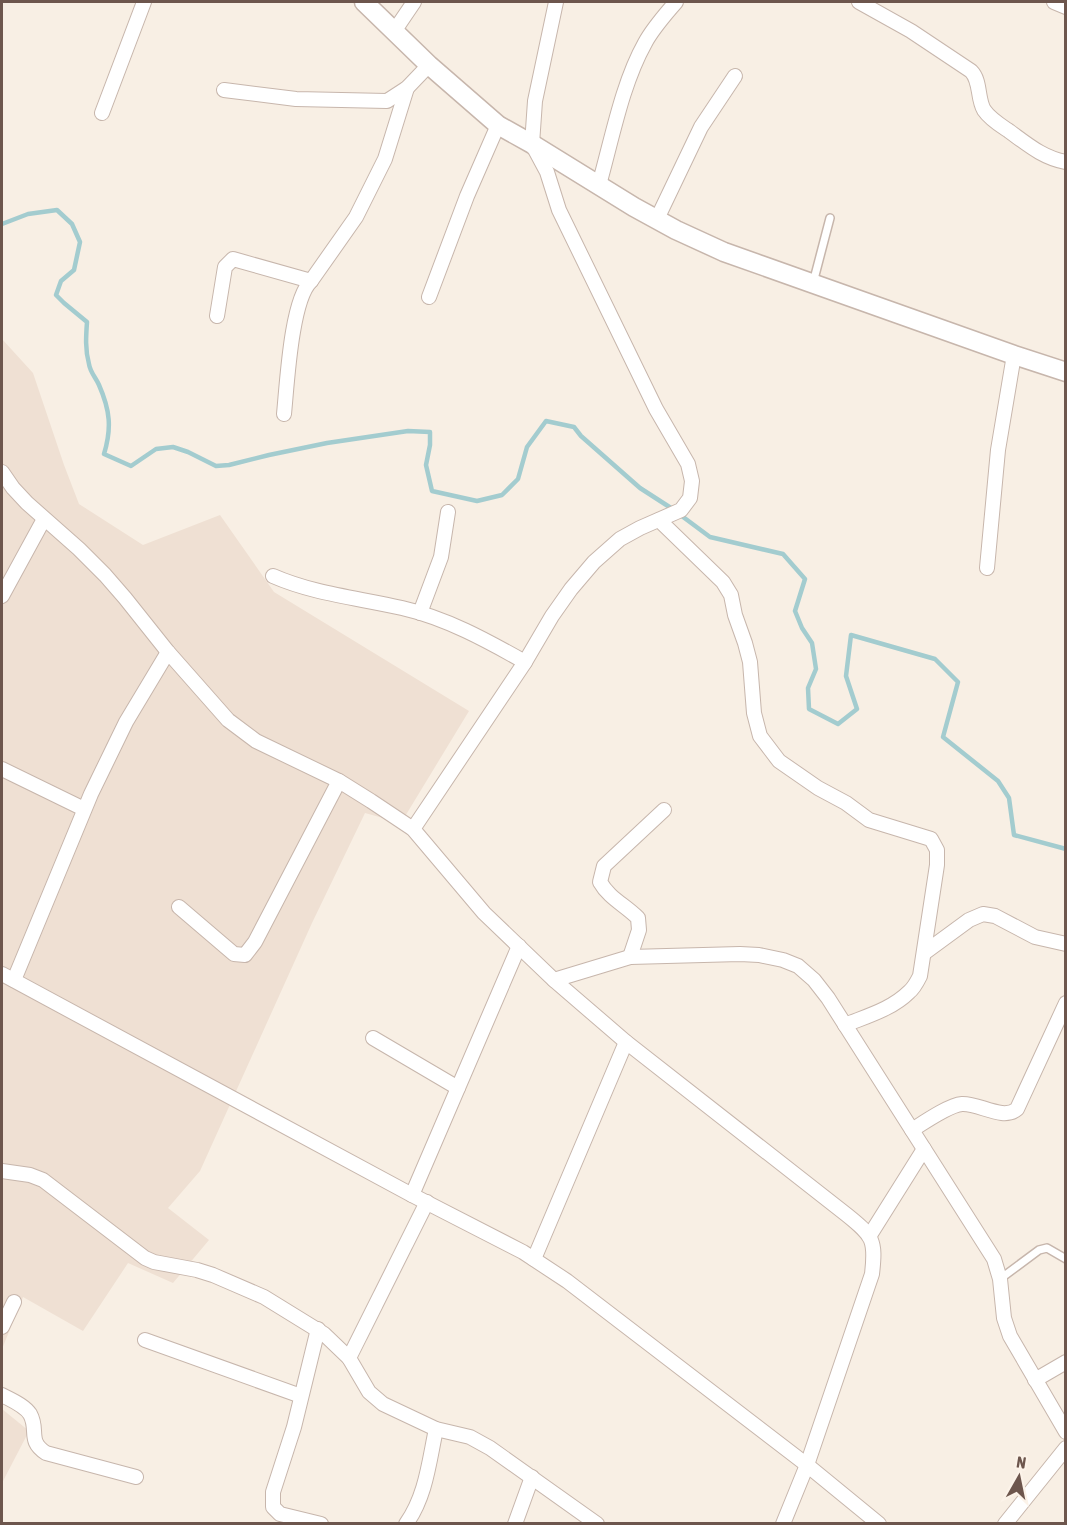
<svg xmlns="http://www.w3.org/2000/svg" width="1067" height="1525" font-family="'Asap Condensed',sans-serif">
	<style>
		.residential { fill: #efe0d3 }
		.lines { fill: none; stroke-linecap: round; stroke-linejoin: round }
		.stream { stroke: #a3cccf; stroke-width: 4.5 }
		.service-casing { stroke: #c7b6ac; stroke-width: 10 }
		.minor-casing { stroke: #c7b6ac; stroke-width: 16 }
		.tertiary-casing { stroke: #c7b6ac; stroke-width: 21 }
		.service { stroke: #fff; stroke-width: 7 }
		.minor { stroke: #fff; stroke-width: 14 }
		.tertiary { stroke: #fff; stroke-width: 18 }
	</style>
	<rect width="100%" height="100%" fill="#f8efe4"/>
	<g class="residential">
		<path d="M 2,339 L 33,373 L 64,465 L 79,504 L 143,545 L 220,515 L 274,592 L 469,711 L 401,823 L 365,813 L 312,923 L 200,1171 L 168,1208 L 209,1240 L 173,1283 L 128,1263 L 83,1331 L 23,1297 L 2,1349 Z"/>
		<path d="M 2,1409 L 29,1431 L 2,1483 Z"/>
	</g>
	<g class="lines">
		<path class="stream" d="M 2,224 L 28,214 L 57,210 L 72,224 L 80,242 L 74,270 L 61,281 L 56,295 L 64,303 L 87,322 C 86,336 85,350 89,364 C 90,372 96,378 99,385 C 110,410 112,428 104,454 L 131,466 L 156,449 L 173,447 L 188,452 L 216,466 L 229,465 L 269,455 L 327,443 L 408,431 L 430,432 L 430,445 L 426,465 L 432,491 L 477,501 L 502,495 L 518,479 L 527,447 L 546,421 L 574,427 L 581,436 L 640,488 L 671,508 L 710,537 L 783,554 L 805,579 L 795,611 L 802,628 L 812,643 L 816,669 L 808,688 L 809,709 L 838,724 L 857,709 L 846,676 L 851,635 L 935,659 L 958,682 L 943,737 L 998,781 L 1009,798 L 1014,835 L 1066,849"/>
		<defs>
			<g id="service">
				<path d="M 813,283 L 830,218"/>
				<path d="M 1000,1279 L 1039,1250 L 1047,1248 L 1066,1259"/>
			</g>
			<g id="minor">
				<path d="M 859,2 L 911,31 L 971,71 C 981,81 977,98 984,110 C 990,119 1000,125 1009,131 C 1027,144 1043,158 1066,162"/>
				<path d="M 1054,2 L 1066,7"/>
				<path d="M 395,30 L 414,2"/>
				<path d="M 224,90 L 296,99 L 387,101 L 407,88 L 429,65"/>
				<path d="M 102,113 L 144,2"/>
				<path d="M 599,185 C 612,139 622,84 645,43 C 653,28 665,15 676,2"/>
				<path d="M 657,219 L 701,127 L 735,76"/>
				<path d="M 429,297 L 467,196 L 498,125"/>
				<path d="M 217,316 L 225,267 L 233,259 L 311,281"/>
				<path d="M 284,414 C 287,385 291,300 311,281 L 356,217 L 385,159 L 407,88"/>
				<path d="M 2,472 L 13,488 L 27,503 L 79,549 L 105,575 L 125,598 L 168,652 L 228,720 L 256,741 L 339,781 L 371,801 L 413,829 L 484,913 L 554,980 L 626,1042 L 847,1215 C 873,1236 876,1240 872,1274 L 807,1465 L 783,1524"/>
				<path d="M 659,520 L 723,582 L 731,595 L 735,615 L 745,643 L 750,662 L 754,713 L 760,736 L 779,761 L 818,788 L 846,803 L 869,820 L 931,839 L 937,850 L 937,865 L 920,976 C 917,982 914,988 909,992 C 892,1009 867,1016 845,1025"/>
				<path d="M 987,568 L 998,450 L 1014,355"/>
				<path d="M 273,576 C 314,594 359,598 402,608 C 446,618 486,640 525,662"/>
				<path d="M 2,596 L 44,519"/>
				<path d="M 420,613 L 441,557 L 448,512"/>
				<path d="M 2,769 L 84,809"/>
				<path d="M 413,829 L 525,662 L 552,616 L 571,589 L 594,562 L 620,539 L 640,528 L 681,510 L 690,498 L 692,481 L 688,464 L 656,409 L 559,210 L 547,172 L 532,144 L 535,101 L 556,2"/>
				<path d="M 179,907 L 234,954 L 245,955 L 255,942 L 339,781"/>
				<path d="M 924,953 L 969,920 L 983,914 L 995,916 L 1035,937 L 1066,944"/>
				<path d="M 630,957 L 639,930 L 638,918 C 625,905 609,898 600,882 L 604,866 L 664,810"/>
				<path d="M 2,974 L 412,1195 L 523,1252 L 567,1281 L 807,1465 L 879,1524"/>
				<path d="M 14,980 L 91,794 L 126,722 L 168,652"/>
				<path d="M 554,980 L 630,957 L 740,954 L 759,955 L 783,960 L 798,966 L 814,980 L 828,998 L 994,1259 L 1000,1279 L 1004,1318 L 1010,1336 L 1066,1432"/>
				<path d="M 373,1038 L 458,1088"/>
				<path d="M 912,1130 C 923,1123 949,1105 962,1104 C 979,1103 1003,1121 1017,1109 L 1066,1003"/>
				<path d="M 2,1171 L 30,1175 L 43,1180 L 145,1258 L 154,1262 L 197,1270 L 213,1275 L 264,1297 L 324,1334 L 349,1358 L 369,1392 L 383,1404 L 436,1429 L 470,1437 L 490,1448 L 597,1524"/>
				<path d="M 412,1195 L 519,946"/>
				<path d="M 870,1235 L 924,1149"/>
				<path d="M 534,1259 L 626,1042"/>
				<path d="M 2,1327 L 14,1302"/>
				<path d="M 318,1329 L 294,1427 L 273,1492 L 273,1507 L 280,1514 L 321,1524"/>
				<path d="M 145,1340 L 301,1396"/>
				<path d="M 349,1358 L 427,1202"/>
				<path d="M 1035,1380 L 1066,1362"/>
				<path d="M 2,1395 C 11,1400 24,1405 30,1414 C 39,1430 27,1441 46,1453 L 136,1477"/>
				<path d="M 406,1524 C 426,1496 429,1462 436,1429"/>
				<path d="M 515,1524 L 532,1477"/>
				<path d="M 1005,1524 L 1066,1448"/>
			</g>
			<path id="tertiary" d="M 364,2 L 429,65 L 498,125 L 532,144 L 634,207 L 676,230 L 724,252 L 1014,355 L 1066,372"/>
		</defs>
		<use href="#service" class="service-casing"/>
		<use href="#minor" class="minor-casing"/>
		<use href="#tertiary" class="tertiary-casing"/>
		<use href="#service" class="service"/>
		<use href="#minor" class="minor"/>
		<use href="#tertiary" class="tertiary"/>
	</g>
	<rect width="1067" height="1525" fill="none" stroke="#6d564d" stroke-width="6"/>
	<g transform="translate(1019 1477) rotate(9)" stroke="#fcf3e9" stroke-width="4.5" paint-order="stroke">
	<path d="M0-4.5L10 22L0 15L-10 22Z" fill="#6d564d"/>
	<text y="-9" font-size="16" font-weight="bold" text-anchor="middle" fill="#6d564d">N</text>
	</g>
</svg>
